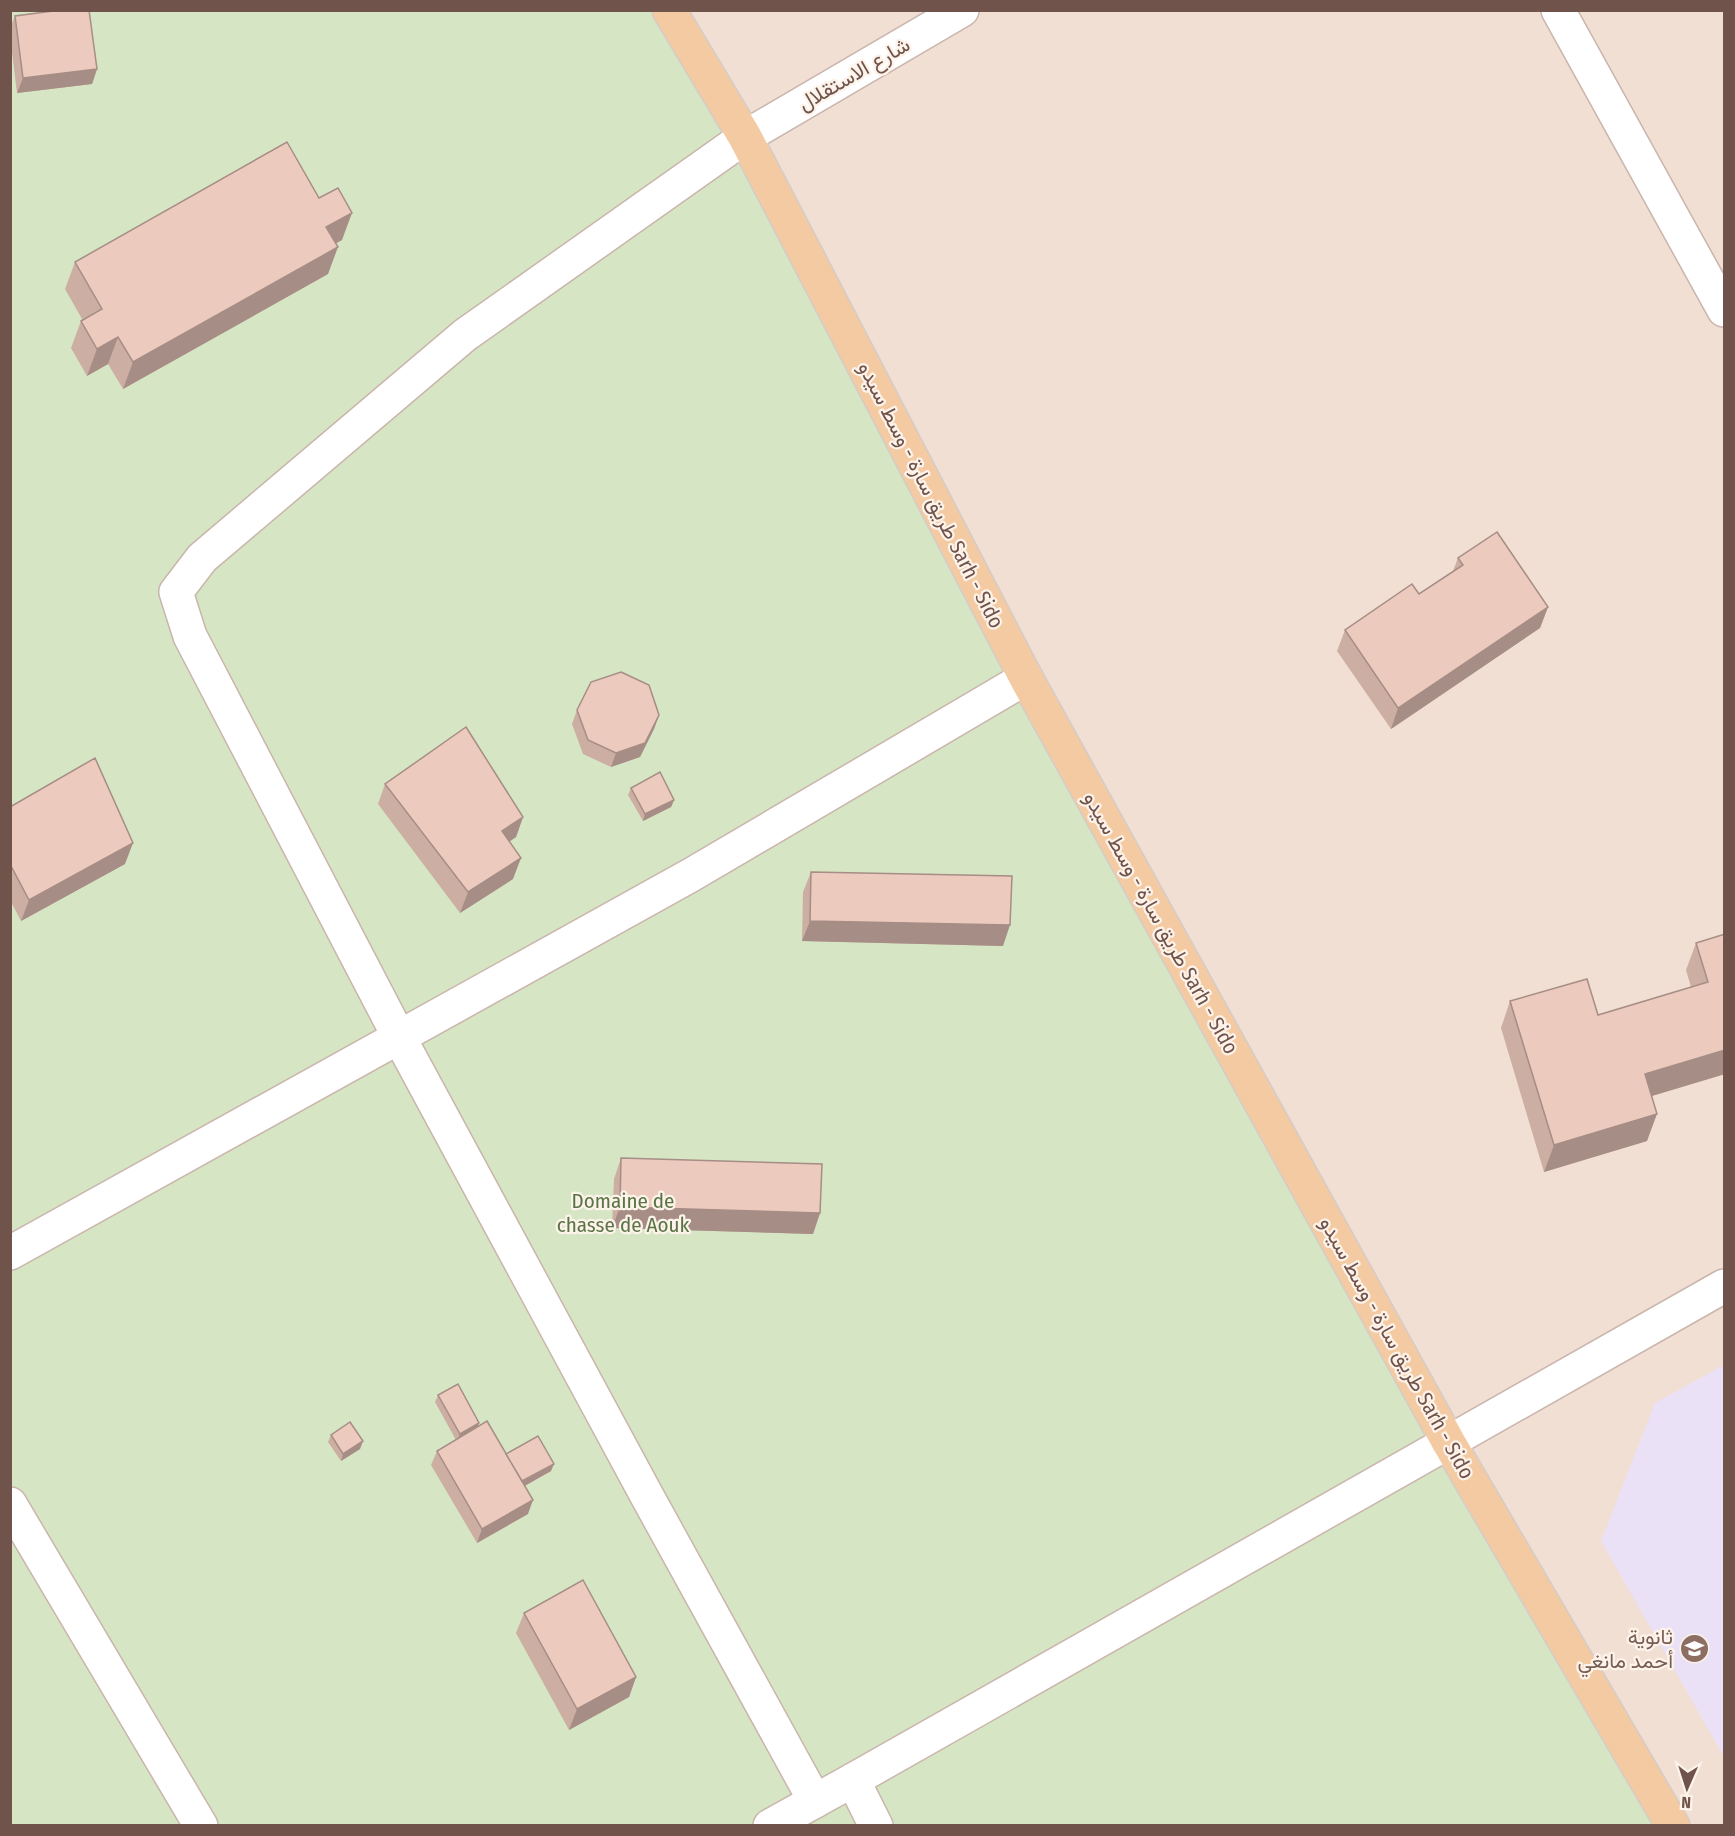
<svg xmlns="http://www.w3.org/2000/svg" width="1735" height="1836" font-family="'Fira Sans Condensed',Vazirmatn,sans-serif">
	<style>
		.residential { fill: #f1dfd3 }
		.education { fill: #ebe1f6 }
		.green { fill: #d6e6c4 }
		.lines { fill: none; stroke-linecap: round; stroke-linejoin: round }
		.minor-casing { stroke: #cab5ac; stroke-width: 36 }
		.major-casing { stroke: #d4ccc9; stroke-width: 36 }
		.minor { stroke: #fff; stroke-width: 33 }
		.major { stroke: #f3caa2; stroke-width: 33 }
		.wall { fill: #ccaea3 }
		.shaded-wall { fill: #a68d85 }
		.building { fill: #edcabe; stroke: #a68d85; stroke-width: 1.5 }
		.labels { text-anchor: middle; stroke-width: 4.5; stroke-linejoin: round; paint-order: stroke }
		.street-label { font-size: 21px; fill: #70544c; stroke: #fdf3ea }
		.park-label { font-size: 21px; fill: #5a7545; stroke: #fdf3ea }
		.education-label { font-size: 21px; fill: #785e54; stroke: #fdf3ea; text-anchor: end }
	</style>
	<rect width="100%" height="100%" fill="#faeee4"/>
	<path class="residential" d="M 10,11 L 1724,11 L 1724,1825 L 139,1825 Z"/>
	<path class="education" d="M 1724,1365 L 1724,1757 L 1601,1541 L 1655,1403 Z"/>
	<path class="green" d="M 11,11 L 669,11 L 1673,1825 L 11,1826 Z"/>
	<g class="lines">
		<defs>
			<g id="minor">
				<path d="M 1558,10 L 1724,310"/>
				<path d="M 10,1253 L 691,875 L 1026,678"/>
				<path d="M 10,1504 L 201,1826"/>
				<path d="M 853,1780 L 876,1826"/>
				<path d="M 815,1801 L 647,1496 L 399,1037 L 190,636 L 176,592 L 202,558 L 465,335 L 745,137 L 962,10"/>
				<path d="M 770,1826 L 853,1780 L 1724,1286"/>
			</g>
			<path id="major" d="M 669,10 L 745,137 L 1026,678 L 1449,1443 L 1673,1826"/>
		</defs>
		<use href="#minor" class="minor-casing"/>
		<use href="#major" class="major-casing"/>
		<use href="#minor" class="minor"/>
		<use href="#major" class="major"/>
	</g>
	<g class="wall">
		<path d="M 15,16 L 97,69 L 92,84 L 17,93 L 10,36 L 10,28 Z"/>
		<path d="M 342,240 L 336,243 L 328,274 L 123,389 L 108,364 L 87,376 L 71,348 L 81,321 L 82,319 L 65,289 L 75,262 Z"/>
		<path d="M 1458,558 L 1548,607 L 1540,628 L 1391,729 L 1337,651 L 1345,630 L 1419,594 L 1453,571 Z"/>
		<path d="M 577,710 L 659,715 L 654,729 L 640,757 L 611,767 L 583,754 L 572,724 Z"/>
		<path d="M 385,784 L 523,817 L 516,837 L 509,842 L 513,879 L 460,913 L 378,804 Z"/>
		<path d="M 631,788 L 674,800 L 671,807 L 643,821 L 628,795 Z"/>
		<path d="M 10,807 L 125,864 L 21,921 L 10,900 Z"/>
		<path d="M 811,872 L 1003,946 L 802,941 L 803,892 Z"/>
		<path d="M 1725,934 L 1725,1074 L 1652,1096 L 1647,1141 L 1544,1172 L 1501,1028 L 1510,1001 L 1598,1015 L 1691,987 L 1686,970 L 1696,943 Z"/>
		<path d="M 621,1158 L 820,1213 L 813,1234 L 612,1228 L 614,1179 Z"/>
		<path d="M 438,1395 L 478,1427 L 506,1454 L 551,1471 L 525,1486 L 528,1514 L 477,1543 L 431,1465 L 437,1451 L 456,1440 L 435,1402 Z"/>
		<path d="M 331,1435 L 360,1449 L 341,1461 L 328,1442 Z"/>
		<path d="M 524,1613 L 636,1677 L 629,1697 L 569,1730 L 516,1633 Z"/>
	</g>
	<g class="shaded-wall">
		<path d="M 97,69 L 92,84 L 17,93 L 23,78 Z"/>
		<path d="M 352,213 L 342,240 L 317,254 L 326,227 Z"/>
		<path d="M 338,247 L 328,274 L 123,389 L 133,362 Z"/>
		<path d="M 118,337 L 108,364 L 87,376 L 97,349 Z"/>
		<path d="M 1548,607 L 1540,628 L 1391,729 L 1398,708 Z"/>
		<path d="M 659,715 L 654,729 L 640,757 L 611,767 L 616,753 Z"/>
		<path d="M 674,800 L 671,807 L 643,821 L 645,814 Z"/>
		<path d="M 523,817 L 516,837 L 494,852 L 502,831 Z"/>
		<path d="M 133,843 L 125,864 L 21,921 L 29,900 Z"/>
		<path d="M 521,858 L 513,879 L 460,913 L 468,892 Z"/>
		<path d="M 810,921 L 1010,925 L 1003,946 L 802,941 Z"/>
		<path d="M 1725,1050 L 1725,1074 L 1635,1101 L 1645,1074 Z"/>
		<path d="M 1657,1114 L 1647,1141 L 1544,1172 L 1554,1145 Z"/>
		<path d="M 620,1207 L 820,1213 L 813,1234 L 612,1228 Z"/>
		<path d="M 479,1423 L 477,1430 L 457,1441 L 460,1434 Z"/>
		<path d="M 363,1441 L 360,1449 L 341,1461 L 343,1454 Z"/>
		<path d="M 554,1464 L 551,1471 L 517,1490 L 520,1483 Z"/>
		<path d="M 533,1500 L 528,1514 L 477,1543 L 482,1529 Z"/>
		<path d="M 636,1677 L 629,1697 L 569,1730 L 577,1709 Z"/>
	</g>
	<g class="building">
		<path d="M 61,10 L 89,10 L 97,69 L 23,78 L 15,16 Z"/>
		<path d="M 287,142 L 319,198 L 338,188 L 352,213 L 326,227 L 338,247 L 133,362 L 118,337 L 97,349 L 81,321 L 102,309 L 75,262 Z"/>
		<path d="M 1497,532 L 1548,607 L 1398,708 L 1345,630 L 1412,584 L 1419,594 L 1463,565 L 1458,558 Z"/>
		<path d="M 621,672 L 649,685 L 659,715 L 645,743 L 616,753 L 588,740 L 577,710 L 591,682 Z"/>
		<path d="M 466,727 L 523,817 L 502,831 L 521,858 L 468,892 L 385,784 Z"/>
		<path d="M 95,758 L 133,843 L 29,900 L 10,864 L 10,807 Z"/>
		<path d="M 660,772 L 674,800 L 645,814 L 631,788 Z"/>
		<path d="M 811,872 L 1012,876 L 1010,925 L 810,921 Z"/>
		<path d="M 1725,934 L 1725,1050 L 1645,1074 L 1657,1114 L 1554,1145 L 1510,1001 L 1587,979 L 1598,1015 L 1708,982 L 1696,943 Z"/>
		<path d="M 621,1158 L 822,1164 L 820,1213 L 620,1207 Z"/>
		<path d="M 458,1384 L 479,1423 L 460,1434 L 438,1395 Z"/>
		<path d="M 487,1421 L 533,1500 L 482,1529 L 437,1451 Z"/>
		<path d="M 350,1422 L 363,1441 L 343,1454 L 331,1435 Z"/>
		<path d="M 538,1436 L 554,1464 L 522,1481 L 506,1454 Z"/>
		<path d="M 583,1580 L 636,1677 L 577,1709 L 524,1613 Z"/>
	</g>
	<defs>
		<symbol id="school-disc" viewBox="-11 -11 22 22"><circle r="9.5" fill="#8d6e63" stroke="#fdf3ea"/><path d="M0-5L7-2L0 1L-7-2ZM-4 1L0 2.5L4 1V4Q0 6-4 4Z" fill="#fff"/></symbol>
	</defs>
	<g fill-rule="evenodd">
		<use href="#school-disc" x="1678" y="1632" width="33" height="33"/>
	</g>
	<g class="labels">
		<g class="street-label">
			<text transform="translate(854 74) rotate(-30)" y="7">شارع الاستقلال</text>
			<text transform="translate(931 495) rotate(63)" y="7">طريق سارة - وسط سيدو Sarh - Sido</text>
			<text transform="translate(1161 923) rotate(61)" y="7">طريق سارة - وسط سيدو Sarh - Sido</text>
			<text transform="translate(1397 1348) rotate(61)" y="7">طريق سارة - وسط سيدو Sarh - Sido</text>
		</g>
		<g class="park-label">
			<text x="623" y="1208">Domaine de<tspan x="623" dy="24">chasse de Aouk</tspan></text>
		</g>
		<g class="education-label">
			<text x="1673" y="1644">ثانوية<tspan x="1673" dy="24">أحمد مانغي</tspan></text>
		</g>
	</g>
	<rect width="1735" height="1836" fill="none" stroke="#70544c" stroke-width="24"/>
	<g transform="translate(1687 1788) rotate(183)" stroke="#fdf3ea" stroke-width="4.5" paint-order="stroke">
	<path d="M0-4.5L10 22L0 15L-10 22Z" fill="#70544c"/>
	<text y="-9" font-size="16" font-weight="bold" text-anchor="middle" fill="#70544c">N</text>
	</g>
</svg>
